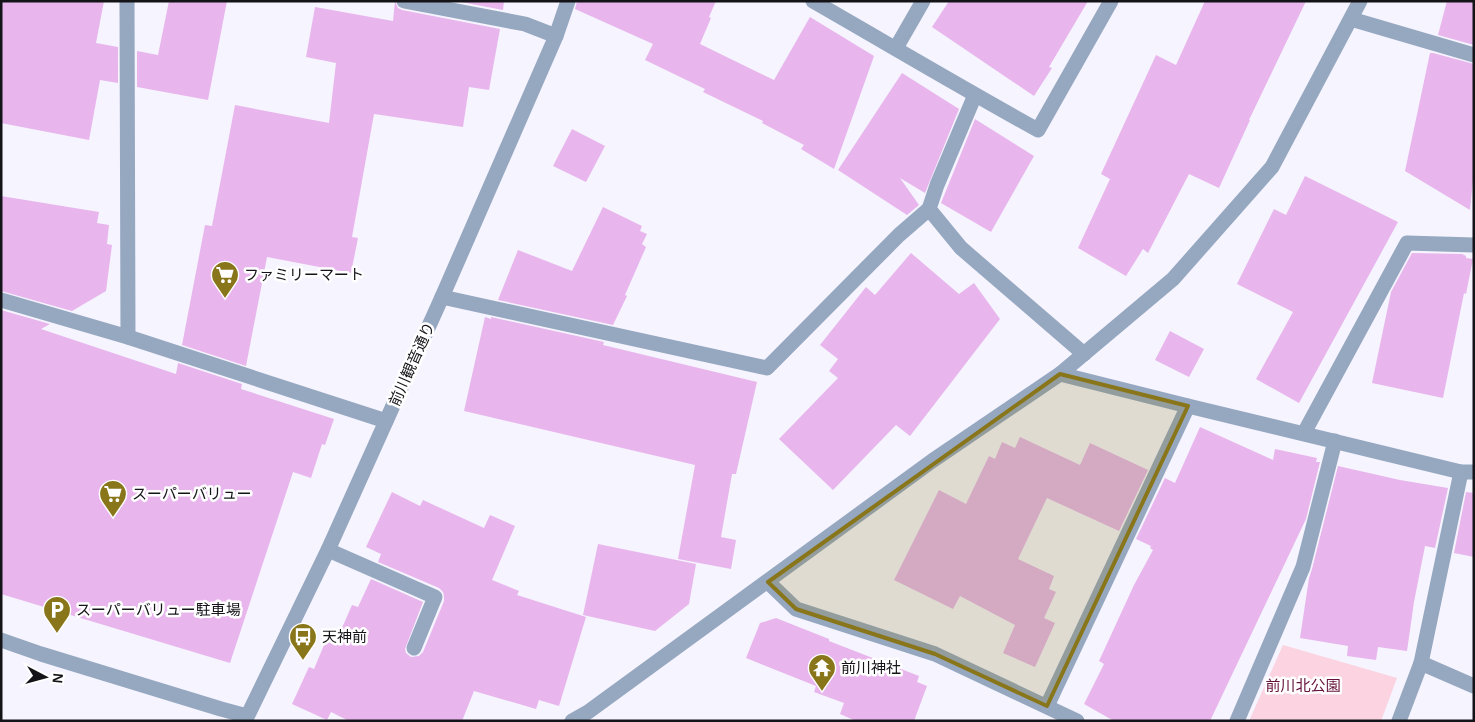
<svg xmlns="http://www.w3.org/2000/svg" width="1475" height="722" font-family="Helvetica,'Noto Sans JP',sans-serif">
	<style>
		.green { fill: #fcd3e0 }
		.building { fill: #e8b6ed }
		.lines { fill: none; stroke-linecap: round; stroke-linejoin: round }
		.minor { stroke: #96a7c0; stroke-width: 15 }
		.marked { fill: #89761a; fill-opacity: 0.2; stroke: #89761a; stroke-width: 4; stroke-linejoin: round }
		.labels { text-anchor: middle; stroke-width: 5; stroke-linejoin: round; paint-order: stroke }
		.poi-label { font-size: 15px; fill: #141418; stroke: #fff; text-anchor: start }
		.street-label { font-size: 15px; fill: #141418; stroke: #fff }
		.park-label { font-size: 15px; fill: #65113a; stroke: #fff }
	</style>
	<rect width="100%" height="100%" fill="#f5f4ff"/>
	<path class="green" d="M 1283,645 L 1397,678 L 1381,721 L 1249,721 Z"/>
	<g class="building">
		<path d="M 1,1 L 104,1 L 96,43 L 118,47 L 118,83 L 100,80 L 89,140 L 1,123 Z"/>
		<path d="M 169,1 L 227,1 L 208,100 L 137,87 L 137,51 L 158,55 Z"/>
		<path d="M 395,1 L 398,8 L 402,10 L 500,29 L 489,90 L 469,87 L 463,127 L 374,114 L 352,237 L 358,238 L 351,273 L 267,257 L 246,366 L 182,345 L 205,225 L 212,226 L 235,105 L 329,123 L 336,63 L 306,57 L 315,7 L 393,21 Z"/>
		<path d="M 456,1 L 504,1 L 503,10 Z"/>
		<path d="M 577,1 L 716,1 L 709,17 L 711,18 L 700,44 L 774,80 L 810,17 L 874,56 L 834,169 L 801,149 L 804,145 L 762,123 L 763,121 L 703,92 L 705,89 L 645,60 L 653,44 L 575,9 Z"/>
		<path d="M 949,1 L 1088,1 L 1049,67 L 1052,68 L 1034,96 L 932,27 Z"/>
		<path d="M 1205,1 L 1306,1 L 1249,120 L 1250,120 L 1219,188 L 1189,174 L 1148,253 L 1143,249 L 1126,276 L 1078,248 L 1110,179 L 1101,174 L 1156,55 L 1176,65 Z"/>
		<path d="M 1447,1 L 1474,1 L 1474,45 L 1438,35 Z"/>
		<path d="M 1430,53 L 1433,53 L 1474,64 L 1474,170 L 1470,210 L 1405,171 Z"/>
		<path d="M 902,73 L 959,109 L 925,193 L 900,178 L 919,205 L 907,215 L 838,170 Z"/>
		<path d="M 975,119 L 1034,156 L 991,232 L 941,203 Z"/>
		<path d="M 572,129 L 605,146 L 586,182 L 553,166 Z"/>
		<path d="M 1305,176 L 1398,222 L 1299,403 L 1256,379 L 1293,312 L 1237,284 L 1274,209 L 1286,215 Z"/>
		<path d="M 1,196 L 99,212 L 97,223 L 109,225 L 107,244 L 112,245 L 106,291 L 72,311 L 1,291 Z"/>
		<path d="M 603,207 L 642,226 L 640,231 L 647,234 L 642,244 L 646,247 L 625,295 L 627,296 L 613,325 L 498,300 L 518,250 L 572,271 Z"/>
		<path d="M 911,253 L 959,294 L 974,283 L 1000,319 L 910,436 L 896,425 L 833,490 L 779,439 L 838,378 L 829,371 L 838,359 L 820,345 L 866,287 L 875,295 Z"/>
		<path d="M 1412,253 L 1462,254 L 1466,256 L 1466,258 L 1473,259 L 1466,294 L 1464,293 L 1443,398 L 1372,383 L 1391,292 Z"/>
		<path d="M 1,310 L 50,324 L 41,329 L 176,374 L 178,363 L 242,384 L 241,389 L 334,419 L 325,445 L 322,444 L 311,478 L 293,472 L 230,663 L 1,594 Z"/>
		<path d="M 485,317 L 491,319 L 491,317 L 604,342 L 603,345 L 757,382 L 736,474 L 732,474 L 721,537 L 736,540 L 731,569 L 678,559 L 695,465 L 464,411 Z"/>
		<path d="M 1170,331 L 1204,349 L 1189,377 L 1155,360 Z"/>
		<path d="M 1200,427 L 1273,460 L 1275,449 L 1317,458 L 1316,462 L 1320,462 L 1306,519 L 1210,721 L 1114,721 L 1084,704 L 1104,664 L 1099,661 L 1134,585 L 1153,550 L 1150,548 L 1151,546 L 1136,539 L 1165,478 L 1175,483 Z"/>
		<path d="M 1020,437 L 1080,465 L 1090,443 L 1148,470 L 1119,531 L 1047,498 L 1018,559 L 1054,576 L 1049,589 L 1056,592 L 1044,618 L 1055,623 L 1035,667 L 1003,653 L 1015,625 L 960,596 L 953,609 L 894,580 L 939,490 L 966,504 L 989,456 L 995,459 L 1002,442 L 1015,448 Z"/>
		<path d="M 1338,466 L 1400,480 L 1448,488 L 1435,548 L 1425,546 L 1414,602 L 1407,651 L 1378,647 L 1376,660 L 1347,656 L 1348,646 L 1300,638 L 1309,578 L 1312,569 Z"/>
		<path d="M 392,492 L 420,506 L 423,500 L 484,528 L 490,515 L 515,526 L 492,580 L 519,591 L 517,595 L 586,617 L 559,706 L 539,700 L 536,709 L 474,691 L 462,721 L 349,721 L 331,712 L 327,720 L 292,704 L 309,667 L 314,669 L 329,633 L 338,637 L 352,605 L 358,607 L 371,579 L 423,602 L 405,649 L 406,653 L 411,657 L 419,656 L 423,652 L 444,601 L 444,596 L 443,592 L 439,588 L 378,562 L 381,554 L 366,547 Z"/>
		<path d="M 1466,492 L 1474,493 L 1474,557 L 1454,553 Z"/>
		<path d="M 598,544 L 696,564 L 689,604 L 655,631 L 583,615 Z"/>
		<path d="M 776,618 L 829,639 L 829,641 L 919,676 L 917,682 L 927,686 L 914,721 L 856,721 L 840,714 L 844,703 L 814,692 L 816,686 L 746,658 L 760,623 Z"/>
	</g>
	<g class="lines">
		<g class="minor">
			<path d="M 127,1 L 128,337"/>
			<path d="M 404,1 L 525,24 L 556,36"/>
			<path d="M 813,1 C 888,44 962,88 1038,130 L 1111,1"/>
			<path d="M 1351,19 L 1474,55"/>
			<path d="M 896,48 L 923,1"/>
			<path d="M 975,95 L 937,185 L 929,209 L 961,248 L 1084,354"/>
			<path d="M 442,297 L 767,368 L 899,235 L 929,209"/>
			<path d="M 1,300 L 128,337 L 386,421"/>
			<path d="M 1060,374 L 1188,406 L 1461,472 L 1474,472"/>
			<path d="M 1304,433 L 1407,243 L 1474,245"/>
			<path d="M 328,550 L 435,597 L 414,648"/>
			<path d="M 768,582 L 796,609 L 935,654 L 1077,721"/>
			<path d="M 1,640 L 41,654 L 221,709 L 247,716"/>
			<path d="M 1421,663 L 1474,686"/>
			<path d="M 1047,706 L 1188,406"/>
			<path d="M 245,721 L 328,550 L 442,297 L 556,36 L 568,1"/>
			<path d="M 572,721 L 588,712 L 932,461 L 1060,374 L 1173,279 L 1272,167 L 1360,1"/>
			<path d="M 1237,721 L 1303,567 L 1335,441"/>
			<path d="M 1399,721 L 1421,663 L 1461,472"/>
		</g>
	</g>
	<path class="marked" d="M 1060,374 L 1188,406 L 1047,706 L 935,654 L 796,609 L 768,582 Z"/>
	<defs>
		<symbol id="supermarket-pin" viewBox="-11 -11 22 30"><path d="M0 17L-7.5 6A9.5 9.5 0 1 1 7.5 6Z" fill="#89761a" stroke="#fff"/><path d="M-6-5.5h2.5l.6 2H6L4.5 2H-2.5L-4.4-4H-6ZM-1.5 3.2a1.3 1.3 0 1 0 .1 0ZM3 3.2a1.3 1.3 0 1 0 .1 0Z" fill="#fff"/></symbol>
		<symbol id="parking-pin" viewBox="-11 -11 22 30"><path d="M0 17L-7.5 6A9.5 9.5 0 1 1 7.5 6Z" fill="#89761a" stroke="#fff"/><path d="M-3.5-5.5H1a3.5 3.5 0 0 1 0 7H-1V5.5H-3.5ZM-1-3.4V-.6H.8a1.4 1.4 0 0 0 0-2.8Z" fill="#fff"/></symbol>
		<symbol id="bus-pin" viewBox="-11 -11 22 30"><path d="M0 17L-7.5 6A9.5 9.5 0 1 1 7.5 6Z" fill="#89761a" stroke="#fff"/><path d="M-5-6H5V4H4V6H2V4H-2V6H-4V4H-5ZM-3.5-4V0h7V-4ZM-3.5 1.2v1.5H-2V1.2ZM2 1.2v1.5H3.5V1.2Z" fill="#fff"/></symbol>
		<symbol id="temple-pin" viewBox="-11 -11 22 30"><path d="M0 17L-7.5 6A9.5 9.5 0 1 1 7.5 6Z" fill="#89761a" stroke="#fff"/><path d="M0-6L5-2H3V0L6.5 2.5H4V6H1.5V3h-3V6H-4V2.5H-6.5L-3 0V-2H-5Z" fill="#fff"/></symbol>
	</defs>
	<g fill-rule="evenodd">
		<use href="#supermarket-pin" x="209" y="259" width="32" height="43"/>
		<use href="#supermarket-pin" x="97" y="478" width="32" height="43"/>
		<use href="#parking-pin" x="41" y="594" width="32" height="43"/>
		<use href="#bus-pin" x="287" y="621" width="32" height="43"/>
		<use href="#temple-pin" x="806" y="652" width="32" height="43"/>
	</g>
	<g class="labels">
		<g class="poi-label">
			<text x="244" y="280">ファミリーマート</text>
			<text x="132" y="499">スーパーバリュー</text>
			<text x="76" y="615">スーパーバリュー駐車場</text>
			<text x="322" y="642">天神前</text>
			<text x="841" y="673">前川神社</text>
		</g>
		<g class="street-label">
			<text transform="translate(412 364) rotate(-66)" y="5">前川観音通り</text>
		</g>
		<g class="park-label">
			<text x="1303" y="691">前川北公園</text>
		</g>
	</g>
	<rect width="1475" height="722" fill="none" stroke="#141418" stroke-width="5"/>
	<g transform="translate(45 677) rotate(96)" stroke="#ffffff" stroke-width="4" paint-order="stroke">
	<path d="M0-4L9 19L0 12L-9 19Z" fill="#141418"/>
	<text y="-8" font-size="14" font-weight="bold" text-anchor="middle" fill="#141418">N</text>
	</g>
</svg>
